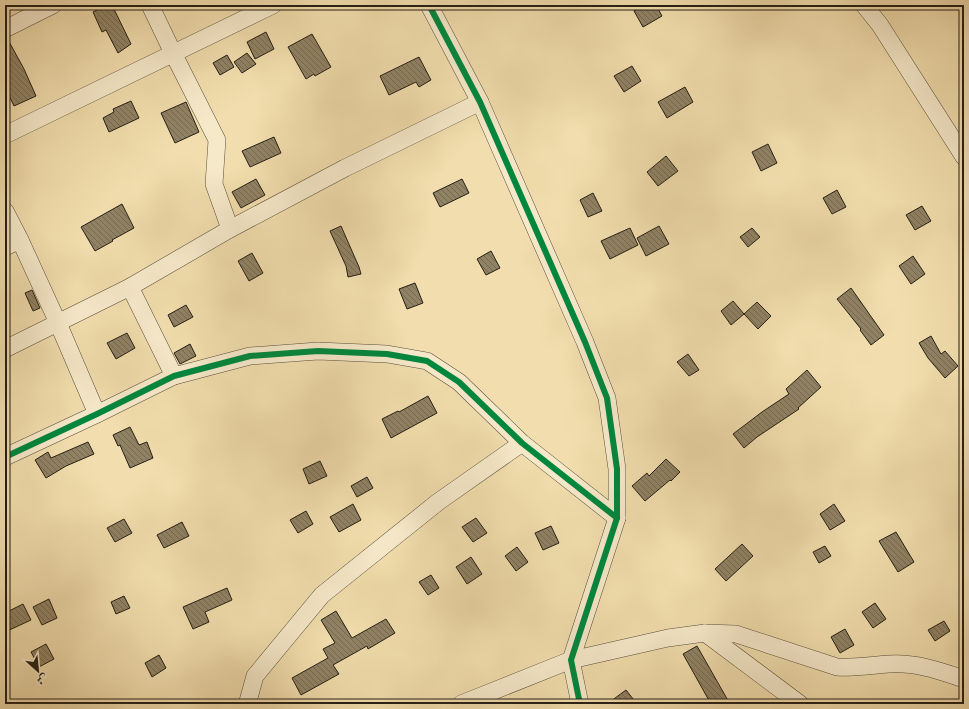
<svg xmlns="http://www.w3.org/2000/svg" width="969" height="709" font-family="Cardo,Amiri,serif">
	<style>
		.building { fill: url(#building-back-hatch); stroke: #261f15 }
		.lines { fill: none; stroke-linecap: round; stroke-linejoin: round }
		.minor-casing { stroke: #594e3b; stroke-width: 18 }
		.minor { stroke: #f6e9ca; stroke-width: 17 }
		.cycleway-casing { stroke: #f6e9ca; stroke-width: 8 }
		.cycleway { stroke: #00873e; stroke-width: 6 }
	</style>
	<defs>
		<pattern id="building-back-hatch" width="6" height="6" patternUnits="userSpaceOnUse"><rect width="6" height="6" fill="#908264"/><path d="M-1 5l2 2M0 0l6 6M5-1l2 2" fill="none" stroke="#756a51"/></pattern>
	</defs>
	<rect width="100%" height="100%" fill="#f1ddad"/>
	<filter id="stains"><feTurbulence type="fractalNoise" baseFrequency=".005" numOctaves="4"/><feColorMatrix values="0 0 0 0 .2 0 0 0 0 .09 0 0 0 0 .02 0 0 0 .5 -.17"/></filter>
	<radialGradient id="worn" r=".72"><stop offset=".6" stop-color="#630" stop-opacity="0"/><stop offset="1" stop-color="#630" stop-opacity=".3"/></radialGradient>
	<g class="building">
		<path d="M 107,5 L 112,5 L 131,44 L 118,53 L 106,30 L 102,32 L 93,12 Z"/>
		<path d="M 644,5 L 656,5 L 662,16 L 643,27 L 634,11 Z"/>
		<path d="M 266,32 L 274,49 L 255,59 L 247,42 Z"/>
		<path d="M 312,34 L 331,67 L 315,76 L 314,74 L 306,79 L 288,47 Z"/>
		<path d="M 7,38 L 24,69 L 36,96 L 14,106 L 5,87 L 5,39 Z"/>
		<path d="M 247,53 L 256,64 L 242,73 L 234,62 Z"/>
		<path d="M 227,55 L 234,67 L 220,75 L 213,63 Z"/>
		<path d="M 419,57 L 431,80 L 419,87 L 416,82 L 389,95 L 380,76 Z"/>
		<path d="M 632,66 L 641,81 L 624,92 L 614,76 Z"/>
		<path d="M 685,87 L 693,102 L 667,118 L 658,102 Z"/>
		<path d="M 131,101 L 139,118 L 109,132 L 103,118 L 114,112 L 113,109 Z"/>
		<path d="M 186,102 L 199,132 L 175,143 L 161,113 Z"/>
		<path d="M 274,137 L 281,153 L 250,167 L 242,151 Z"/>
		<path d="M 768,144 L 777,163 L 761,171 L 752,152 Z"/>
		<path d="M 666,156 L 678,171 L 658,186 L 647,172 Z"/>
		<path d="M 256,179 L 265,195 L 241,208 L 232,192 Z"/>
		<path d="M 462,179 L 469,193 L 440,207 L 433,193 Z"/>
		<path d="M 837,190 L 846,207 L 832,214 L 823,198 Z"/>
		<path d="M 593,193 L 602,211 L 588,217 L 580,200 Z"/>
		<path d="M 122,204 L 134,228 L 112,240 L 113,241 L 95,251 L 81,227 Z"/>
		<path d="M 922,206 L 931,221 L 915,230 L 906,215 Z"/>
		<path d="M 341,226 L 359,267 L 361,274 L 348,277 L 346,266 L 330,231 Z"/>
		<path d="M 659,226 L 669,244 L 646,256 L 637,238 Z"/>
		<path d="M 630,228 L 638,245 L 610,259 L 601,241 Z"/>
		<path d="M 752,228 L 760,237 L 748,247 L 740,237 Z"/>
		<path d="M 491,251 L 500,268 L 486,275 L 477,259 Z"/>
		<path d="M 252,253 L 263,273 L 249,281 L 238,261 Z"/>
		<path d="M 913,256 L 925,274 L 911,284 L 899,266 Z"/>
		<path d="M 415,283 L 423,303 L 407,309 L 399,289 Z"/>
		<path d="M 851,288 L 884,335 L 871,345 L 860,330 L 861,329 L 837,299 Z"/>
		<path d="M 32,290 L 40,308 L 33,311 L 25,293 Z"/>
		<path d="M 733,301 L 744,314 L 731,325 L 721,311 Z"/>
		<path d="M 757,302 L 771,316 L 758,329 L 744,314 Z"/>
		<path d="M 186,305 L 193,317 L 174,327 L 168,315 Z"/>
		<path d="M 127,333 L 135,348 L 116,359 L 107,343 Z"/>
		<path d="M 931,336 L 941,354 L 945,351 L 958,366 L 945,378 L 928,358 L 919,343 Z"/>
		<path d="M 190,344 L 196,356 L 180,364 L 174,353 Z"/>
		<path d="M 688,354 L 699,370 L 689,376 L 677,362 Z"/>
		<path d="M 807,370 L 821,387 L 798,408 L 799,409 L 757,437 L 744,448 L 733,434 L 762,412 L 789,394 L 786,389 Z"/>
		<path d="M 428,396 L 437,413 L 391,438 L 382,419 L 398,411 L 399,412 Z"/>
		<path d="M 130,427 L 139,445 L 147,442 L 153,458 L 130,468 L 120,445 L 118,446 L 113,435 Z"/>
		<path d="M 88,442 L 94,454 L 66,466 L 46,478 L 35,460 L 48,452 L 51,458 Z"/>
		<path d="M 666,459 L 680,472 L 671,481 L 670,480 L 645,501 L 632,486 L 647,473 L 649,476 Z"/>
		<path d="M 320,461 L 327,476 L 309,484 L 303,469 Z"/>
		<path d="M 367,477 L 373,488 L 357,497 L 351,486 Z"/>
		<path d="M 353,504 L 361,520 L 339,532 L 330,517 Z"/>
		<path d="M 834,504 L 845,521 L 830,530 L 820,514 Z"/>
		<path d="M 306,511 L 313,524 L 298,533 L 290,520 Z"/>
		<path d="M 476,518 L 487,533 L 473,542 L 462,527 Z"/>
		<path d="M 124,519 L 132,533 L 115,542 L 107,528 Z"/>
		<path d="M 182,522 L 189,536 L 164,548 L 157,535 Z"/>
		<path d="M 551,526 L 559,543 L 543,550 L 535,533 Z"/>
		<path d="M 896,532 L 914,562 L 898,572 L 879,541 Z"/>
		<path d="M 742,544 L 753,556 L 726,581 L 715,569 Z"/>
		<path d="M 825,546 L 831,556 L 819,563 L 813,552 Z"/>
		<path d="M 517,547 L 528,562 L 516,571 L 505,556 Z"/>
		<path d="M 471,557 L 482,574 L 467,584 L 456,567 Z"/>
		<path d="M 431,575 L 439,588 L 428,595 L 419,582 Z"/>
		<path d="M 227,588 L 232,600 L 205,612 L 209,622 L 193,629 L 183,607 Z"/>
		<path d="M 124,596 L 130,608 L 116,614 L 111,602 Z"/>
		<path d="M 49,599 L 57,618 L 42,625 L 33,607 Z"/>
		<path d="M 875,603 L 886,619 L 873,628 L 862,612 Z"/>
		<path d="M 23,604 L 31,620 L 5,632 L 5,613 Z"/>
		<path d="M 336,611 L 352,638 L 386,619 L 395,633 L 368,649 L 367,646 L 333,665 L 339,674 L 301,695 L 292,678 L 328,658 L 323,649 L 335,643 L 321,620 Z"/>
		<path d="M 944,621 L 950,631 L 935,641 L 928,630 Z"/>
		<path d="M 845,629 L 854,645 L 840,653 L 831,637 Z"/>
		<path d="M 46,644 L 54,659 L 39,667 L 31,652 Z"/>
		<path d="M 697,646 L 730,704 L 711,704 L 683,654 Z"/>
		<path d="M 159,655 L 166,668 L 152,677 L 145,663 Z"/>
		<path d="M 626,690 L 637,704 L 607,704 Z"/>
	</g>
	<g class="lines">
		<defs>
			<g id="minor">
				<path d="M 150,5 L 173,53 L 217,140 L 214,184 L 230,229"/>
				<path d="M 429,5 L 480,102 L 585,342 L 607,398 L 617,469 L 617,518 L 571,660 L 580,704"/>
				<path d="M 864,5 L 880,25 L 964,157"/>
				<path d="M 5,29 L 53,5"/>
				<path d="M 5,135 L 273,5"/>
				<path d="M 5,211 L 20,240 L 58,323 L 97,414"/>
				<path d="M 5,247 L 20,240"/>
				<path d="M 130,287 L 174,376"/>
				<path d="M 5,349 L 130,287 L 230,229 L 345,168 L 480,102"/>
				<path d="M 5,457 L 97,414 L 174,376 L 250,356 L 318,351 L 387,354 L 427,361 L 459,382 L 522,443 L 617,518"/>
				<path d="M 705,633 L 800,704"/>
				<path d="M 248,704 L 248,701 L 255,676 L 322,595 L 438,502 L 522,443"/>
				<path d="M 461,704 L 571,660 L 668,638 L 705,633 L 736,634 L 837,667 C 855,668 872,665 889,664 C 915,662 940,671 964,679"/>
			</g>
		</defs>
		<use href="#minor" class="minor-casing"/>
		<use href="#minor" class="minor"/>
		<defs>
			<g id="cycleway">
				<path d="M 429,5 L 480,102 L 585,342 L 607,398 L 617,469 L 617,518 L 571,660 L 580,704"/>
				<path d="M 5,457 L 97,414 L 174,376 L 250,356 L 318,351 L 387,354 L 427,361 L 459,382 L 522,443 L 617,518"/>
			</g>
		</defs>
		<use href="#cycleway" class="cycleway-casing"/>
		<use href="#cycleway" class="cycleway"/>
	</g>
	<rect width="969" height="709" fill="none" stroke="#f1ddad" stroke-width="20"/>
	<rect x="6" y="6" width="957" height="697" fill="none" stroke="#261f15" stroke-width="2"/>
	<rect x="10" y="10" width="949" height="689" fill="none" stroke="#261f15"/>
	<g transform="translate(38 671) rotate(153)" stroke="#f6e9ca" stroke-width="3" paint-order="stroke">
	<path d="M0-3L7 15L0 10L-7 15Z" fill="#261f15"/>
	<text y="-6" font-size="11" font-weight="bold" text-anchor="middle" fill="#261f15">ش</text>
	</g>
	<rect width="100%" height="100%" filter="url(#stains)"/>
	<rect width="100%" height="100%" fill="url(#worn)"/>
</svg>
